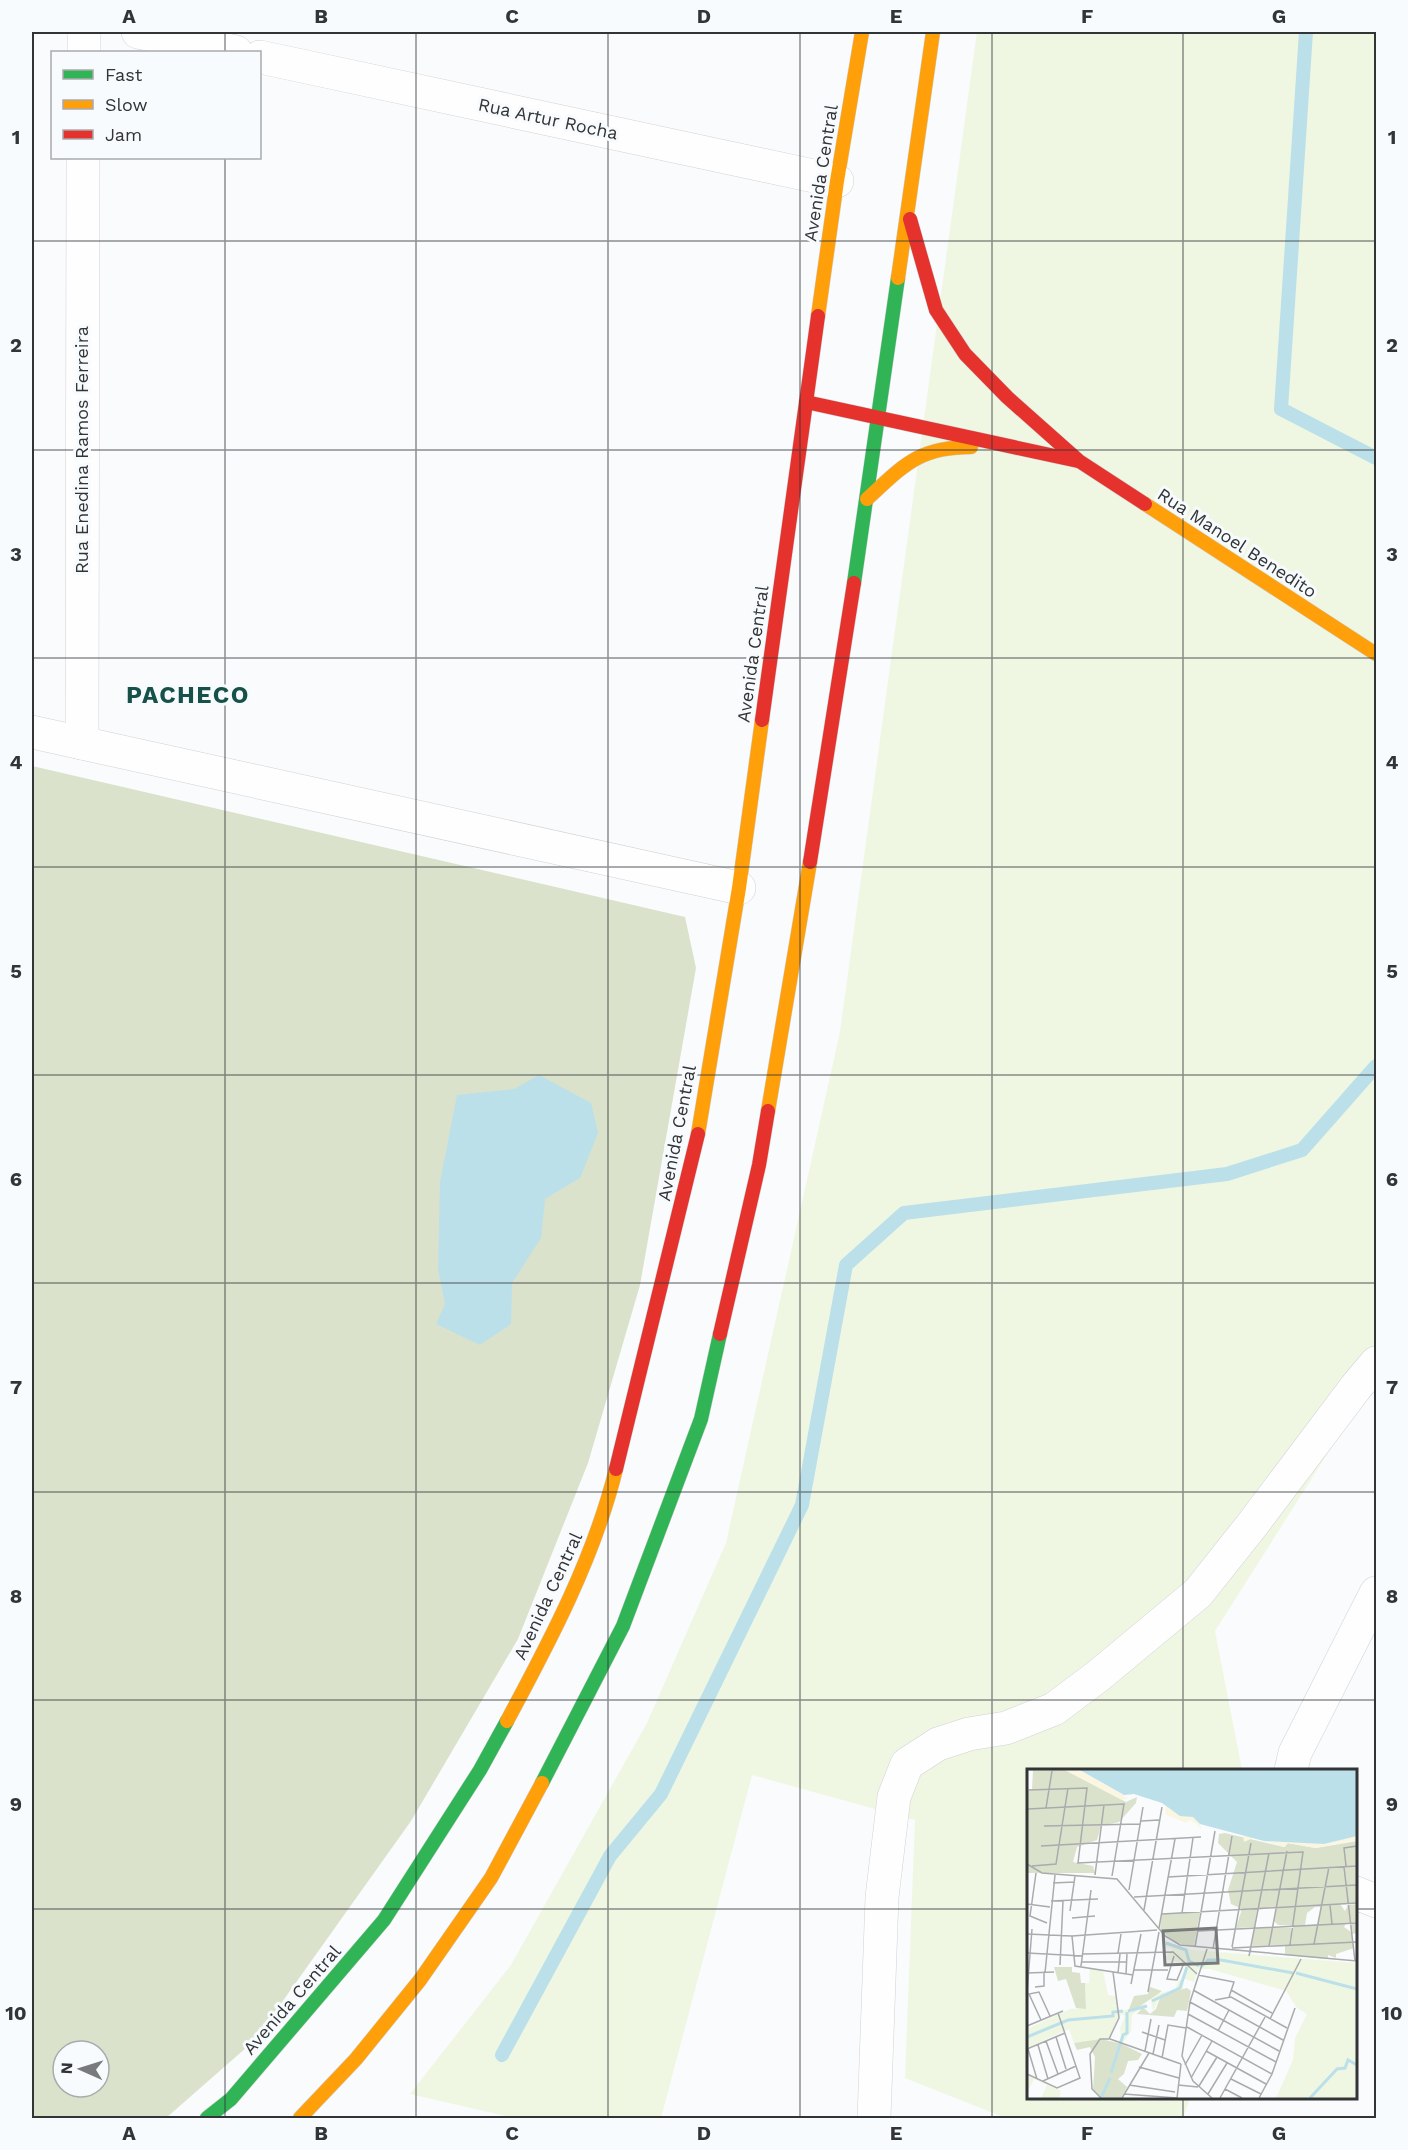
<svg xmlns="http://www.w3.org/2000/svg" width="1408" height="2150" font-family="'Work Sans',sans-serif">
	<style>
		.green { fill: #eff7e3 }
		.forest { fill: #dae2cc; fill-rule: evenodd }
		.water { fill: #bbe0e9 }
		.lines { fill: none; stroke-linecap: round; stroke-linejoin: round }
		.stream { stroke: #bbe0e9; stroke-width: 14 }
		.street-casing { stroke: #d0d2d4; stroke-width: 34 }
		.fast-casing { stroke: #d0d2d4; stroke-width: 15 }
		.slow-casing { stroke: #d0d2d4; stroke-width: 15 }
		.jam-casing { stroke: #d0d2d4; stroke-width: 15 }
		.street { stroke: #fefeff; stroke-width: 33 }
		.fast { stroke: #30b455; stroke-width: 14 }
		.slow { stroke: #ff9f0a; stroke-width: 14 }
		.jam { stroke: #e5322d; stroke-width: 14 }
		.grid { fill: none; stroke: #323436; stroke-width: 1.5; stroke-opacity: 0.55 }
		.labels { text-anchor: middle; stroke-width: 6; stroke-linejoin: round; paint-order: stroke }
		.street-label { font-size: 18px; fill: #323436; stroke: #f8fbfe }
		.district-label { font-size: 24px; font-weight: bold; letter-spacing: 1.5px; fill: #175149; stroke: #f8fbfe }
		.inset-river { fill: none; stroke: #bbe0e9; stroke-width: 3 }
		.inset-road { fill: none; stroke: #a9abad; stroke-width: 1.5 }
		.view { fill: #787a7c; fill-opacity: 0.15; stroke: #787a7c; stroke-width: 3 }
		.inset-edge { fill: none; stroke: #323436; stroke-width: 3 }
		.neatline { fill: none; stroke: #323436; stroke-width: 2 }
		.grid-label { font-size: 20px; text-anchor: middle; font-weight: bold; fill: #323436 }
	</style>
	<rect width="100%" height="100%" fill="#f9fbfd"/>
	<path class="green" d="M 977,32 L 1376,32 L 1376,1344 L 1352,1415 L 1215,1631 L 1242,1770 L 1028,1770 L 1028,2098 L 1190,2098 L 1183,2118 L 1006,2118 L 905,2078 L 915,1820 L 752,1775 L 661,2118 L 514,2118 L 410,2094 L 511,1965 L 647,1723 L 726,1543 L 840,1032 Z"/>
	<path class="forest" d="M 32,766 L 685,917 L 696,968 L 640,1285 L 588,1463 L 518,1639 L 411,1821 L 255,2040 L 166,2118 L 32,2118 ZM 63,2051 L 99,2051 L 99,2087 L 63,2087 Z"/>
	<path class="water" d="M 539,1075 L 591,1103 L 598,1133 L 580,1178 L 545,1199 L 541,1238 L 512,1283 L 511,1324 L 480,1345 L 436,1324 L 445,1304 L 438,1269 L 440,1182 L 457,1095 L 514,1089 Z"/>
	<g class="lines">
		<g class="stream">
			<path d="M 1306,32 L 1281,409 L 1376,458"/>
			<path d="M 502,2055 L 610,1856 L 661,1794 L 802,1505 L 846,1265 L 904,1213 L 1227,1174 L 1302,1150 L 1376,1066"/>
		</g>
		<defs>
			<g id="street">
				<path d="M 138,32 L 236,52"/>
				<path d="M 84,52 L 84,32"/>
				<path d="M 260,57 L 837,181"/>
				<path d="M 32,732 L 739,888"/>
				<path d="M 82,743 L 83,158"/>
				<path d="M 1291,1770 L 1295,1753 L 1376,1593"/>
				<path d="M 1356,1893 L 1376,1901"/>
				<path d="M 874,2118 L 882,1897 L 894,1797 L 907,1764 L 938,1744 L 969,1734 L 1006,1728 L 1054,1709 L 1098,1676 L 1198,1593 L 1252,1525 L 1356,1387 L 1376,1363"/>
			</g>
			<g id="fast">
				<path d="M 854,583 L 898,278"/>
				<path d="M 542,1783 L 623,1626 L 701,1419 L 720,1334"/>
				<path d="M 207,2118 L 231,2099 L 384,1920 L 480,1770 L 507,1721"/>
			</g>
			<g id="slow">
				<path d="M 898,278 L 933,32"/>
				<path d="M 818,316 L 837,181 L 862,32"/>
				<path d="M 867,499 C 903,466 918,447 971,447"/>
				<path d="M 1145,504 L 1376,654"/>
				<path d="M 768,1111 L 810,862"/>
				<path d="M 698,1134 L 739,888 L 762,720"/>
				<path d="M 507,1721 C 550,1641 594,1558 616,1469"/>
				<path d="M 300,2118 L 356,2059 L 420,1980 L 491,1878 L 542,1783"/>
			</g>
			<g id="jam">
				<path d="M 910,219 L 936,310 L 965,354 L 1007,397 L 1079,461 L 1145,504"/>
				<path d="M 806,402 L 1078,461"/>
				<path d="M 762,720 L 818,316"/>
				<path d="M 810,862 L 854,583"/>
				<path d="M 720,1334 L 759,1165 L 768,1111"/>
				<path d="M 616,1469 L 698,1134"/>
			</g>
		</defs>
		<use href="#street" class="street-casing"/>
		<use href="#fast" class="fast-casing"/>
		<use href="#slow" class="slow-casing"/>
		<use href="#jam" class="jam-casing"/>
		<use href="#street" class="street"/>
		<use href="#fast" class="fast"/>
		<use href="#slow" class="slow"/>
		<use href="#jam" class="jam"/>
	</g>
	<path class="grid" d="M 225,32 L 225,52M 416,32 L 416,2118M 608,32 L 608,2118M 800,32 L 800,2118M 992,32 L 992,2118M 1183,32 L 1183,1770M 225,158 L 225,2118M 32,241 L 1376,241M 32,450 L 1376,450M 32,658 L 1376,658M 32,867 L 1376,867M 32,1075 L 1376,1075M 32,1283 L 1376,1283M 32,1492 L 1376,1492M 32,1700 L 1376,1700M 32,1909 L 1028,1909M 1356,1909 L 1376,1909M 1183,2098 L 1183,2118"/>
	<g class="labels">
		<g class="street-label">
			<text transform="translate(548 119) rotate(12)" y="6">Rua Artur Rocha</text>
			<text transform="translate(821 173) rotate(-81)" y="6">Avenida Central</text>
			<text transform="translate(82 450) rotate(-90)" y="6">Rua Enedina Ramos Ferreira</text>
			<text transform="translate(1237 543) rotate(33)" y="6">Rua Manoel Benedito</text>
			<text transform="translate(753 654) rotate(-82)" y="6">Avenida Central</text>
			<text transform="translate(677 1133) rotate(-79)" y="6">Avenida Central</text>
			<text transform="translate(548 1596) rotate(-65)" y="6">Avenida Central</text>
			<text transform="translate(292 2000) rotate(-49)" y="6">Avenida Central</text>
		</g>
		<g class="district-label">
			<text x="188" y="703">PACHECO</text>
		</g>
	</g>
	<g transform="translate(1027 1769)">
		<rect width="330" height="330" fill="#f9fbfd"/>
		<path d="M 138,172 L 165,181 L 330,194 L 330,329 L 249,329 L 266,291 L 268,269 L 280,245 L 270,239 L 259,222 L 183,200 L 171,200 L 167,213 L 158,210 L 158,195 L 137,190 L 146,180 L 137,178 ZM 63,200 L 76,202 L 81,226 L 89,227 L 90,236 L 84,237 L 90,237 L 91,242 L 108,240 L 120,234 L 105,246 L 104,262 L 95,275 L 93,259 L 98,247 L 94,245 L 81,271 L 47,274 L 42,260 L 0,279 L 0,260 L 43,240 L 59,239 L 58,214 L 62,214 ZM 152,211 L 157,211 L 156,220 L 134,226 L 126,242 L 123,227 L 148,220 ZM 0,306 L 34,322 L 32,329 L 14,329 L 20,316 L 7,310 L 0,324 Z" fill="#eff7e3"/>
		<path d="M 0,1 L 38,1 L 99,33 L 110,28 L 109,34 L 92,53 L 74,57 L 70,71 L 50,78 L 46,93 L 66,97 L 68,104 L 0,104 L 0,20 L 5,20 L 6,2 ZM 198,64 L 257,78 L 260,74 L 289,79 L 330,72 L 330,134 L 313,135 L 318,142 L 321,136 L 330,135 L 330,153 L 319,154 L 317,158 L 324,163 L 323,155 L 330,154 L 330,164 L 325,165 L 327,179 L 309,185 L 309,189 L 301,186 L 301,190 L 258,186 L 258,176 L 225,177 L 227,159 L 264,159 L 264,175 L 266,158 L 269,157 L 251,156 L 247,152 L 249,138 L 230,141 L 227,158 L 209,159 L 215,140 L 204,135 L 201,121 L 210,93 L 191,74 L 192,65 ZM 288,138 L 294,138 L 291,155 L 278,156 L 280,144 ZM 173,143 L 167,177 L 149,174 L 133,161 L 135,145 ZM 27,198 L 45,198 L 45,203 L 53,204 L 54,214 L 58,214 L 59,240 L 49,239 L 39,210 L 31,212 ZM 123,218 L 135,222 L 109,240 L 102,240 L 107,227 L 121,225 ZM 160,219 L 164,222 L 160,242 L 150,241 L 147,248 L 110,245 L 116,238 L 123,245 L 129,240 L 134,226 ZM 74,270 L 95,275 L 115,285 L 111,291 L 101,292 L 97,305 L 91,310 L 100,318 L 94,329 L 76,329 L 66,321 L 68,288 L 63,278 L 50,281 L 47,274 Z" fill="#dae2cc" fill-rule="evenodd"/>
		<path d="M 38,1 L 53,1 L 101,29 L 95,31 ZM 139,37 L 169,49 L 175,60 L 164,51 L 159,54 L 138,45 ZM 216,66 L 242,73 L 284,73 L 293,75 L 330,67 L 330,71 L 288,79 L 261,74 L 258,78 L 226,69 L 217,73 Z" fill="#faf6e2"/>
		<path d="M 53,1 L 330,1 L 330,67 L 297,75 L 237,72 L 173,55 L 166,48 L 153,47 L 135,34 L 107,25 L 97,26 Z" fill="#bbe0e9"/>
		<path class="inset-river" d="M 139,174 L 159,181 L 162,192 L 172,197M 174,198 L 181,191 L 194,191 L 266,204M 269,204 L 330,220M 125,232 L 153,219 L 160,198M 101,242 L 120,237M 0,268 L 41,251 L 86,247 L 86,243 L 96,242M 84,304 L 96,266 L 100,264 L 100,243M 74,329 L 83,309M 283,329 L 310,300 L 318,299 L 321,291 L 330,296"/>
		<path class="inset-road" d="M 0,17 L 0,46M 2,21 L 60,19 L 51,94 L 276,83 L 263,176M 19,39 L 25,2M 1,40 L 97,35 L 85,107M 114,52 L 132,51M 17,57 L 113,55M 14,77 L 174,68M 0,95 L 15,104 L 90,110 L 138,167 L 153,176 L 330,192M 5,97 L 29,95 L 41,19M 319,97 L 317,79 L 330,77M 317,98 L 328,192M 9,104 L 3,147 L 20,154M 68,106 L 77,36M 141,108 L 330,97M 26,114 L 47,113M 102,121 L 116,38M 107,128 L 330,116M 24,132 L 71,130M 0,135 L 23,138M 303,136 L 305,155M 117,141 L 135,38M 43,142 L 48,107M 155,144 L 166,69M 135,145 L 330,134M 45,149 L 68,147M 132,159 L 148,70M 171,162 L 330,154M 0,165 L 45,167 L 130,161M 45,167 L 48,197 L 106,206M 287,175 L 302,98M 242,177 L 260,82M 168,178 L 188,62M 205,178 L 224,74M 224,178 L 222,187 L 242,84M 205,179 L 330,173M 180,180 L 163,233 L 155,287 L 166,312 L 185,329M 186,180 L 205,67M 0,184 L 56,187M 91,184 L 94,165M 56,185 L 146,183 L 170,205M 147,187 L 140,210 L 150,211 L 157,194M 55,193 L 100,193M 33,196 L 36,132M 54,197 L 64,121M 107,201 L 141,201M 0,204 L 27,203M 18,204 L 28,106M 91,204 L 93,185M 99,205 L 100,184M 171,206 L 207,213 L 202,228M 104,215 L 114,165M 8,218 L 17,217 L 17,204M 166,221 L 256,271M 204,221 L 245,244M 0,223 L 5,160M 121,223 L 132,163M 188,231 L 204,228 L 260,259M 163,233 L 252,282M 161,245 L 249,293M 243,250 L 274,190M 14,251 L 2,225 L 12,223 L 23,247M 0,257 L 36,242M 160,258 L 245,305M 191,262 L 202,241M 115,263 L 138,271M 29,268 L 39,300M 83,270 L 154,295M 19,272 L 31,305M 11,276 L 21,310M 0,280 L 38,264M 1,280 L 10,310M 118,282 L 124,250M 179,282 L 239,315M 126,285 L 132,256M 135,289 L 141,256 L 159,259M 158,296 L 175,266M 112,298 L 152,309M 0,305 L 30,319 L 53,309 L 31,244M 164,309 L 185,272M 204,310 L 234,325M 16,312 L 49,297M 102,316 L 148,323M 151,316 L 171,318M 172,317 L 190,288M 198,320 L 215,329M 97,325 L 150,329M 181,325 L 200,294M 74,329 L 65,320 L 63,285 L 73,270 L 82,270 L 92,249 L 86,203M 95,329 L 122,284M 150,329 L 154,295M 193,329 L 238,248M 232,329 L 245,305 L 268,239"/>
		<path class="view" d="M 189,159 L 191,194 L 138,196 L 136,162 Z"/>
		<rect width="330" height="330" class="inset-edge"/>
	</g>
	<rect width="1408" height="2150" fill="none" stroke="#f8fbfe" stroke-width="66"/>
	<rect x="51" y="51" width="210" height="108" fill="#f8fbfe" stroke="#a9abae" stroke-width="1.5"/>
	<rect x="63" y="70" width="30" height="9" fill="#30b455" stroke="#a9abae" stroke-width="1.5"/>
	<text x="105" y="81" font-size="18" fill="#323436">Fast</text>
	<rect x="63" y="100" width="30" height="9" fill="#ff9f0a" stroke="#a9abae" stroke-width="1.5"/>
	<text x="105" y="111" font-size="18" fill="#323436">Slow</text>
	<rect x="63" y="130" width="30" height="9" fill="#e5322d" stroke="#a9abae" stroke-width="1.5"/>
	<text x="105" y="141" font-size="18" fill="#323436">Jam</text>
	<g transform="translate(81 2069) rotate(273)"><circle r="28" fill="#f8fbfe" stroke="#a9abae" stroke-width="1.5"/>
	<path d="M0-4.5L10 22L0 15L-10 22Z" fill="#787a7c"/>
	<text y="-9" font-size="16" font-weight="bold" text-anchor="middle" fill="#323436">N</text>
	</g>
	<rect x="33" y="33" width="1342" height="2084" class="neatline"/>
	<g class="grid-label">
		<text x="129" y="23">A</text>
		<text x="321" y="23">B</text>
		<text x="512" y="23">C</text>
		<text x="704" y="23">D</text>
		<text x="896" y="23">E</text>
		<text x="1087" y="23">F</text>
		<text x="1279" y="23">G</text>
		<text x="16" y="144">1</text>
		<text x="1392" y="144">1</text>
		<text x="16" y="352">2</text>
		<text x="1392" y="352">2</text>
		<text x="16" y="561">3</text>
		<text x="1392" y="561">3</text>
		<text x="16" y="769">4</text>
		<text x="1392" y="769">4</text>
		<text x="16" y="978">5</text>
		<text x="1392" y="978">5</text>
		<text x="16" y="1186">6</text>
		<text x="1392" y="1186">6</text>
		<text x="16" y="1394">7</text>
		<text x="1392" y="1394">7</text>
		<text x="16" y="1603">8</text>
		<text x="1392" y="1603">8</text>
		<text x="16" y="1811">9</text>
		<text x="1392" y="1811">9</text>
		<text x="16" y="2020">10</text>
		<text x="1392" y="2020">10</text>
		<text x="129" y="2140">A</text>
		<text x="321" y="2140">B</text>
		<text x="512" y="2140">C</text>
		<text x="704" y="2140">D</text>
		<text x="896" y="2140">E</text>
		<text x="1087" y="2140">F</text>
		<text x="1279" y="2140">G</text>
	</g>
</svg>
